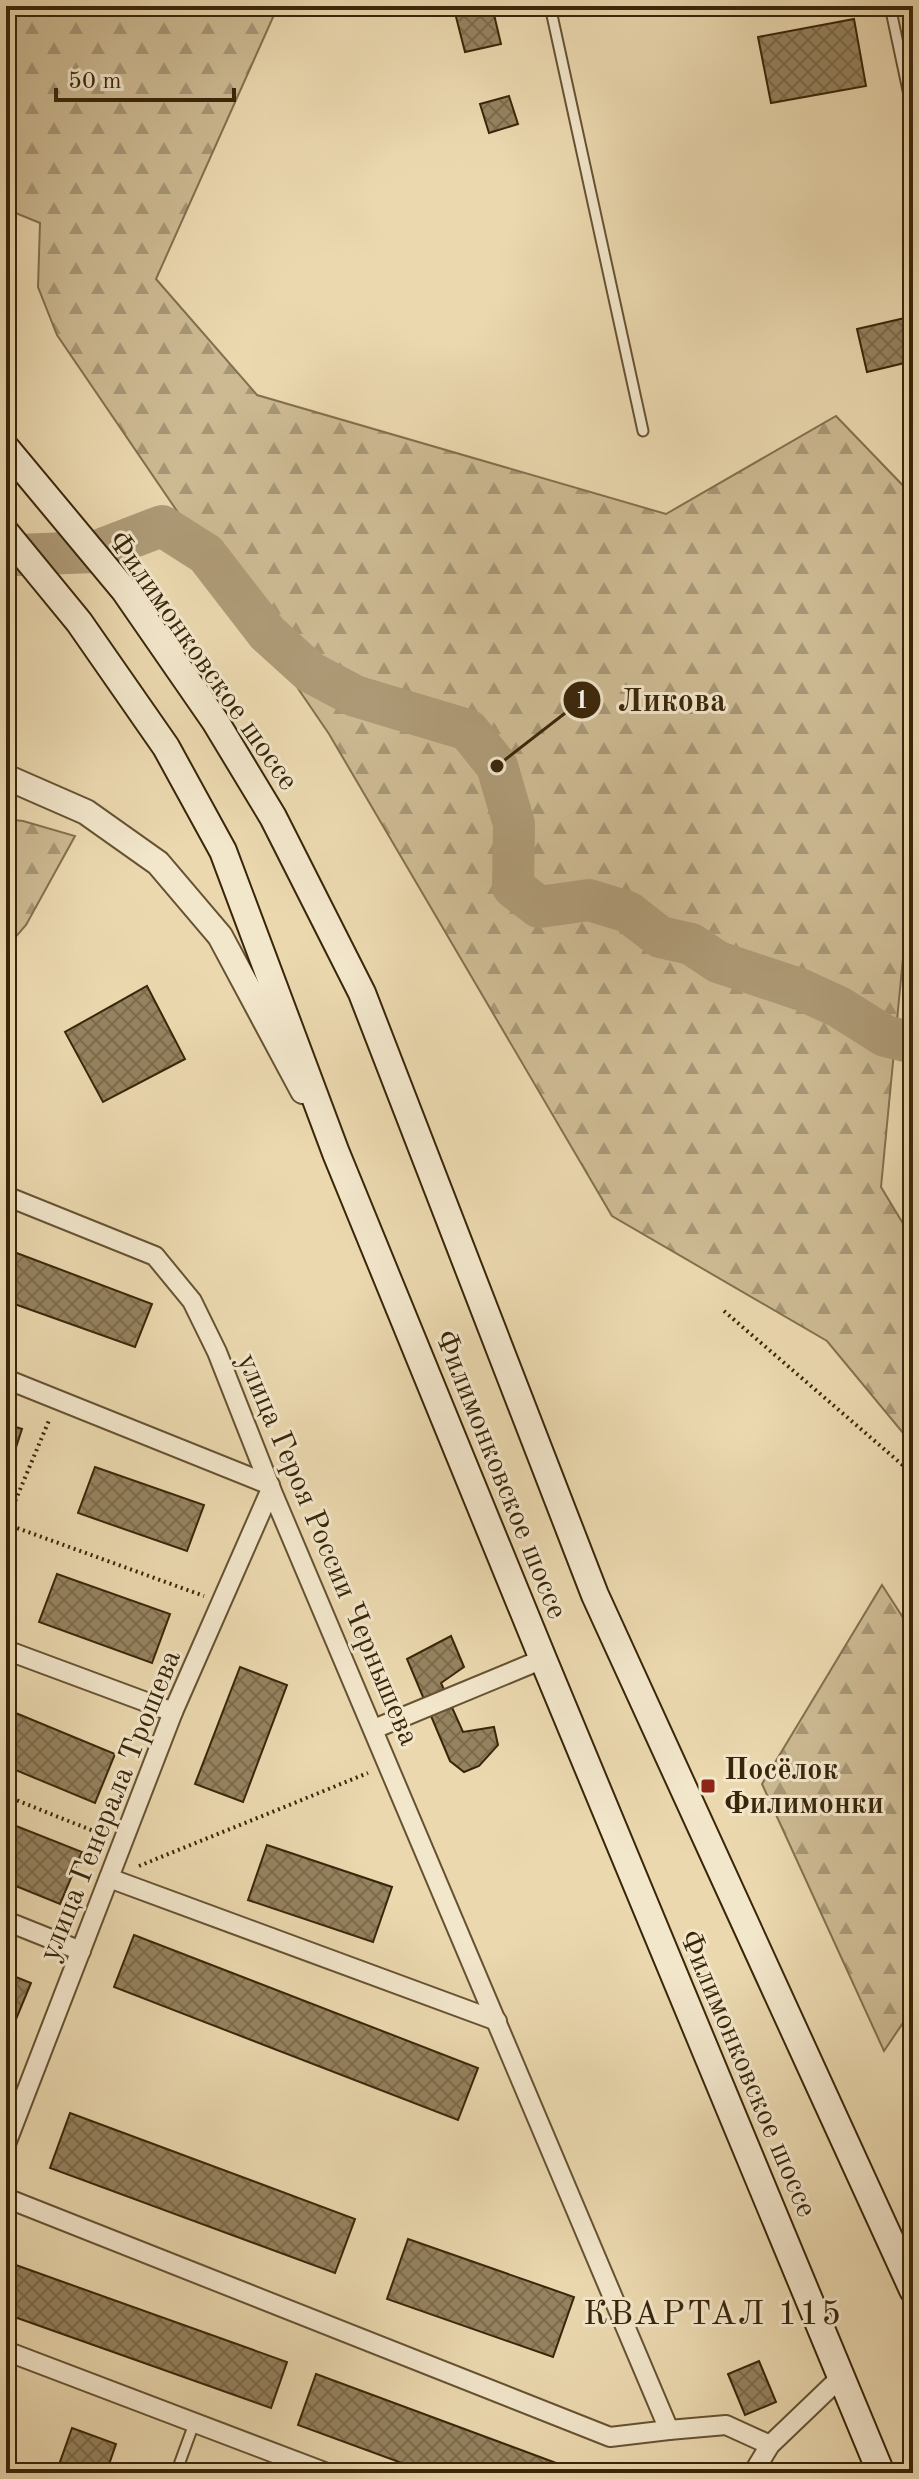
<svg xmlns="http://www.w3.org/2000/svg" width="919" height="2479" font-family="'Old Standard TT',serif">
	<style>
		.forest { fill: url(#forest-firs); stroke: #83704e; stroke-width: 2 }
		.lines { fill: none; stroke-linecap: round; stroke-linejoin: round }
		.river { stroke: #ae9b77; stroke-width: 42 }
		.building { fill: url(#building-cross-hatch); stroke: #392609; stroke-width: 2 }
		.service-casing { stroke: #665232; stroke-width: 13 }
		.minor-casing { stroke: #665232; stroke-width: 22 }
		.tertiary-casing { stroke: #665232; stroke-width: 28 }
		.secondary-casing { stroke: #392609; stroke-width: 30 }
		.path { stroke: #392609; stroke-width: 4; stroke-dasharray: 2 4; stroke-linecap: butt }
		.service { stroke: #f2e6cb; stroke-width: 9 }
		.minor { stroke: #f2e6cb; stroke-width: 18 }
		.tertiary { stroke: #f2e6cb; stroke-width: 24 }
		.secondary { stroke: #f2e6cb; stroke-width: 26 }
		.poi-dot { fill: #8f2418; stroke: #f2e6cb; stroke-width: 3 }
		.labels { text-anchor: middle; stroke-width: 6; stroke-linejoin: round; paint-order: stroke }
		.street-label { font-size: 30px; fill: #392609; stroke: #f2e6cb }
		.poi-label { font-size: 30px; font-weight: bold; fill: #392609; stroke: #f2e6cb; text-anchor: start }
		.quarter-label { font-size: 34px; letter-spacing: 2px; fill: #392609; stroke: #f2e6cb }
		.leader { fill: none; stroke: #392609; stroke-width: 3 }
		.callout-dot { fill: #392609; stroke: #f2e6cb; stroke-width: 3 }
		.mark-label { font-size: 24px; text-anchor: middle; font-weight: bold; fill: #fff }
		.callout-label { font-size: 32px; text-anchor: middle; font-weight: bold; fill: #392609; stroke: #f2e6cb; stroke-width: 6; stroke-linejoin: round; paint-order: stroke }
	</style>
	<defs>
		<pattern id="forest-firs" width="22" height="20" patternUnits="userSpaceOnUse" patternTransform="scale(2)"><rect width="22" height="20" fill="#cdba93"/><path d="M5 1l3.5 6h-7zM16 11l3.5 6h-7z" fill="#a79776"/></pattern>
		<pattern id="building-cross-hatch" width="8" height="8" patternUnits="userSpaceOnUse" patternTransform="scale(2)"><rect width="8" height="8" fill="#96835f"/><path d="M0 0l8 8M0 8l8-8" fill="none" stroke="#7b6b4d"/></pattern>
	</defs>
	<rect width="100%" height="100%" fill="#ebd8af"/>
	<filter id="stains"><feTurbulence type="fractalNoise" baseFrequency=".0025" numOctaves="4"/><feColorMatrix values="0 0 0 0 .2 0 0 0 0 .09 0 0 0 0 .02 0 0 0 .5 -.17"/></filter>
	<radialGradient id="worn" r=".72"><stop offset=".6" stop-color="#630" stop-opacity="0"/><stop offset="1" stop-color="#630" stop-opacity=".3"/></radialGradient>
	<g class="forest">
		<path d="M 6,6 L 278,6 L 156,279 L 257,395 L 666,514 L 836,416 L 913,496 L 913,882 L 910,885 L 881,1187 L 913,1240 L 913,1445 L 827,1341 L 612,1216 L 329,734 L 57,335 L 38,287 L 40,223 L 6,209 Z"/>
		<path d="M 6,819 L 23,821 L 75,836 L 26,925 L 6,948 Z"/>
		<path d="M 882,1585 L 913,1633 L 913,2008 L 884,2051 L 762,1784 Z"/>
	</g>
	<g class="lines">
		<path class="river" d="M 6,550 L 18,555 L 94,552 L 162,526 L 206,554 L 267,633 L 310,672 L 355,696 L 468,730 L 497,766 L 514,824 L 513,887 L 539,907 L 589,900 L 628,912 L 660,937 L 691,944 L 718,962 L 802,990 L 839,1007 L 885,1036 L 913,1043"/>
	</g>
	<g class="building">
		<path d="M 466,6 L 492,6 L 501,44 L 465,52 L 454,9 Z"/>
		<path d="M 854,19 L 866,86 L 771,103 L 758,37 Z"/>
		<path d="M 509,96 L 518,124 L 489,133 L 480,104 Z"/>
		<path d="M 905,318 L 913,361 L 867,372 L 857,329 Z"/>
		<path d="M 147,986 L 185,1059 L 103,1102 L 65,1032 Z"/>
		<path d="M 6,1249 L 152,1304 L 135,1347 L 6,1301 Z"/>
		<path d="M 6,1424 L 22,1429 L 6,1478 Z"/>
		<path d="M 95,1467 L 204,1505 L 187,1551 L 78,1513 Z"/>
		<path d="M 57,1574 L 170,1614 L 152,1663 L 39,1622 Z"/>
		<path d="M 451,1636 L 464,1667 L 441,1683 L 463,1732 L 494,1727 L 498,1745 L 479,1766 L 464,1772 L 450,1761 L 407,1659 Z"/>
		<path d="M 240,1667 L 287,1685 L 243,1802 L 195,1784 Z"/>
		<path d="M 6,1709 L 115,1754 L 95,1803 L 6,1766 Z"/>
		<path d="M 6,1822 L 82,1852 L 60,1904 L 6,1882 Z"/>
		<path d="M 267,1845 L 392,1887 L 373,1942 L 248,1900 Z"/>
		<path d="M 134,1935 L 478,2068 L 458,2120 L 114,1987 Z"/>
		<path d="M 6,1973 L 31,1983 L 7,2041 L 6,2041 Z"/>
		<path d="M 70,2113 L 355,2219 L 335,2273 L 50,2168 Z"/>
		<path d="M 408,2239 L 574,2297 L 553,2357 L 387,2299 Z"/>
		<path d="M 13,2264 L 287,2362 L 271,2408 L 6,2314 L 6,2284 Z"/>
		<path d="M 759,2361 L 776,2402 L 745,2415 L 728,2374 Z"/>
		<path d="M 316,2374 L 583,2473 L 429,2473 L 298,2425 Z"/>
		<path d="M 72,2428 L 116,2444 L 106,2473 L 56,2473 Z"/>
	</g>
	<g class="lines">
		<defs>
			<g id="service">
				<path d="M 550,6 L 643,431"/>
				<path d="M 890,6 L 913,114"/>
				<path d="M 176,2473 L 195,2421"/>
			</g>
			<g id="minor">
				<path d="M 6,1196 L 155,1256 L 192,1301 L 217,1352 L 271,1489 L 669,2430 L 726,2425 L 770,2445"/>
				<path d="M 6,1379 L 270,1485"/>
				<path d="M 6,1650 L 173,1712"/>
				<path d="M 374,1729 L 543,1659"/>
				<path d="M 109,1878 L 497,2021"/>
				<path d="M 6,1921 L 81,1951"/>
				<path d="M 6,2144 L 173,1712 L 271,1489"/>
				<path d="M 6,2198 L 610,2437 L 669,2430"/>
				<path d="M 6,2351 L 327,2473"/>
				<path d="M 753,2473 L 770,2445 L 841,2377"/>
			</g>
			<path id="tertiary" d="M 6,777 L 86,812 L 158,863 L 220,936 L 303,1091"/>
			<g id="secondary">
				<path d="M 6,448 L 125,591 L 215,721 L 273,817 L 362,993 L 595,1595 L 913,2290"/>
				<path d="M 6,533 L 79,622 L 166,747 L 223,851 L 336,1153 L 543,1659 L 881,2473"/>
			</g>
		</defs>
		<use href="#service" class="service-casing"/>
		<use href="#minor" class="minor-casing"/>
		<use href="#tertiary" class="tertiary-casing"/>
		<use href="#secondary" class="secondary-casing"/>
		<g class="path">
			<path d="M 724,1311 L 913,1474"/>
			<path d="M 6,1523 L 50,1418"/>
			<path d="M 6,1524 L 204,1596"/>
			<path d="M 6,1796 L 106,1836"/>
			<path d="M 139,1866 L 368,1773"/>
		</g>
		<use href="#service" class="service"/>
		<use href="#minor" class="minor"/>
		<use href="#tertiary" class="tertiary"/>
		<use href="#secondary" class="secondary"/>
	</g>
	<rect class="poi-dot" x="700" y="1778" width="16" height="16" rx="4"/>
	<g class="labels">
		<g class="street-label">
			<text transform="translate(204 660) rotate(55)" y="10">Филимонковское шоссе</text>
			<text transform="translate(502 1474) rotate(68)" y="10">Филимонковское шоссе</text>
			<text transform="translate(329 1549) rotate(67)" y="10">улица Героя России Чернышева</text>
			<text transform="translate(109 1805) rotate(-68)" y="10">улица Генерала Трошева</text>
			<text transform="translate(749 2073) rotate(67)" y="10">Филимонковское шоссе</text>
		</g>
		<g class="poi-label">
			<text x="724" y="1779">Посёлок<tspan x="724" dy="34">Филимонки</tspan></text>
		</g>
		<g class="quarter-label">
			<text x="713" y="2324">КВАРТАЛ 115</text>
		</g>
	</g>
	<path class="leader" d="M497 766L582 700"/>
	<g class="callout-dot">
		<circle cx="497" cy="766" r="8"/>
		<circle cx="582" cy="700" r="20"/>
	</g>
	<g class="mark-label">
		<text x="582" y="708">1</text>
	</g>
	<g class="callout-label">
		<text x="672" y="711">Ликова</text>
	</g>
	<rect width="919" height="2479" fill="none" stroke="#ebd8af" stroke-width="32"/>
	<rect x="8" y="8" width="903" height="2463" fill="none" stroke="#392609" stroke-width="4"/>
	<rect x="16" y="16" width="887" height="2447" fill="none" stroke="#392609" stroke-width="2"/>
	<path d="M56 88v12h178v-12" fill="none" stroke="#392609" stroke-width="4"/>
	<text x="68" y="88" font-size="24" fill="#392609" stroke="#f2e6cb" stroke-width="6" paint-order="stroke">50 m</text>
	<rect width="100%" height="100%" filter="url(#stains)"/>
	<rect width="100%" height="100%" fill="url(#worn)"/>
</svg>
